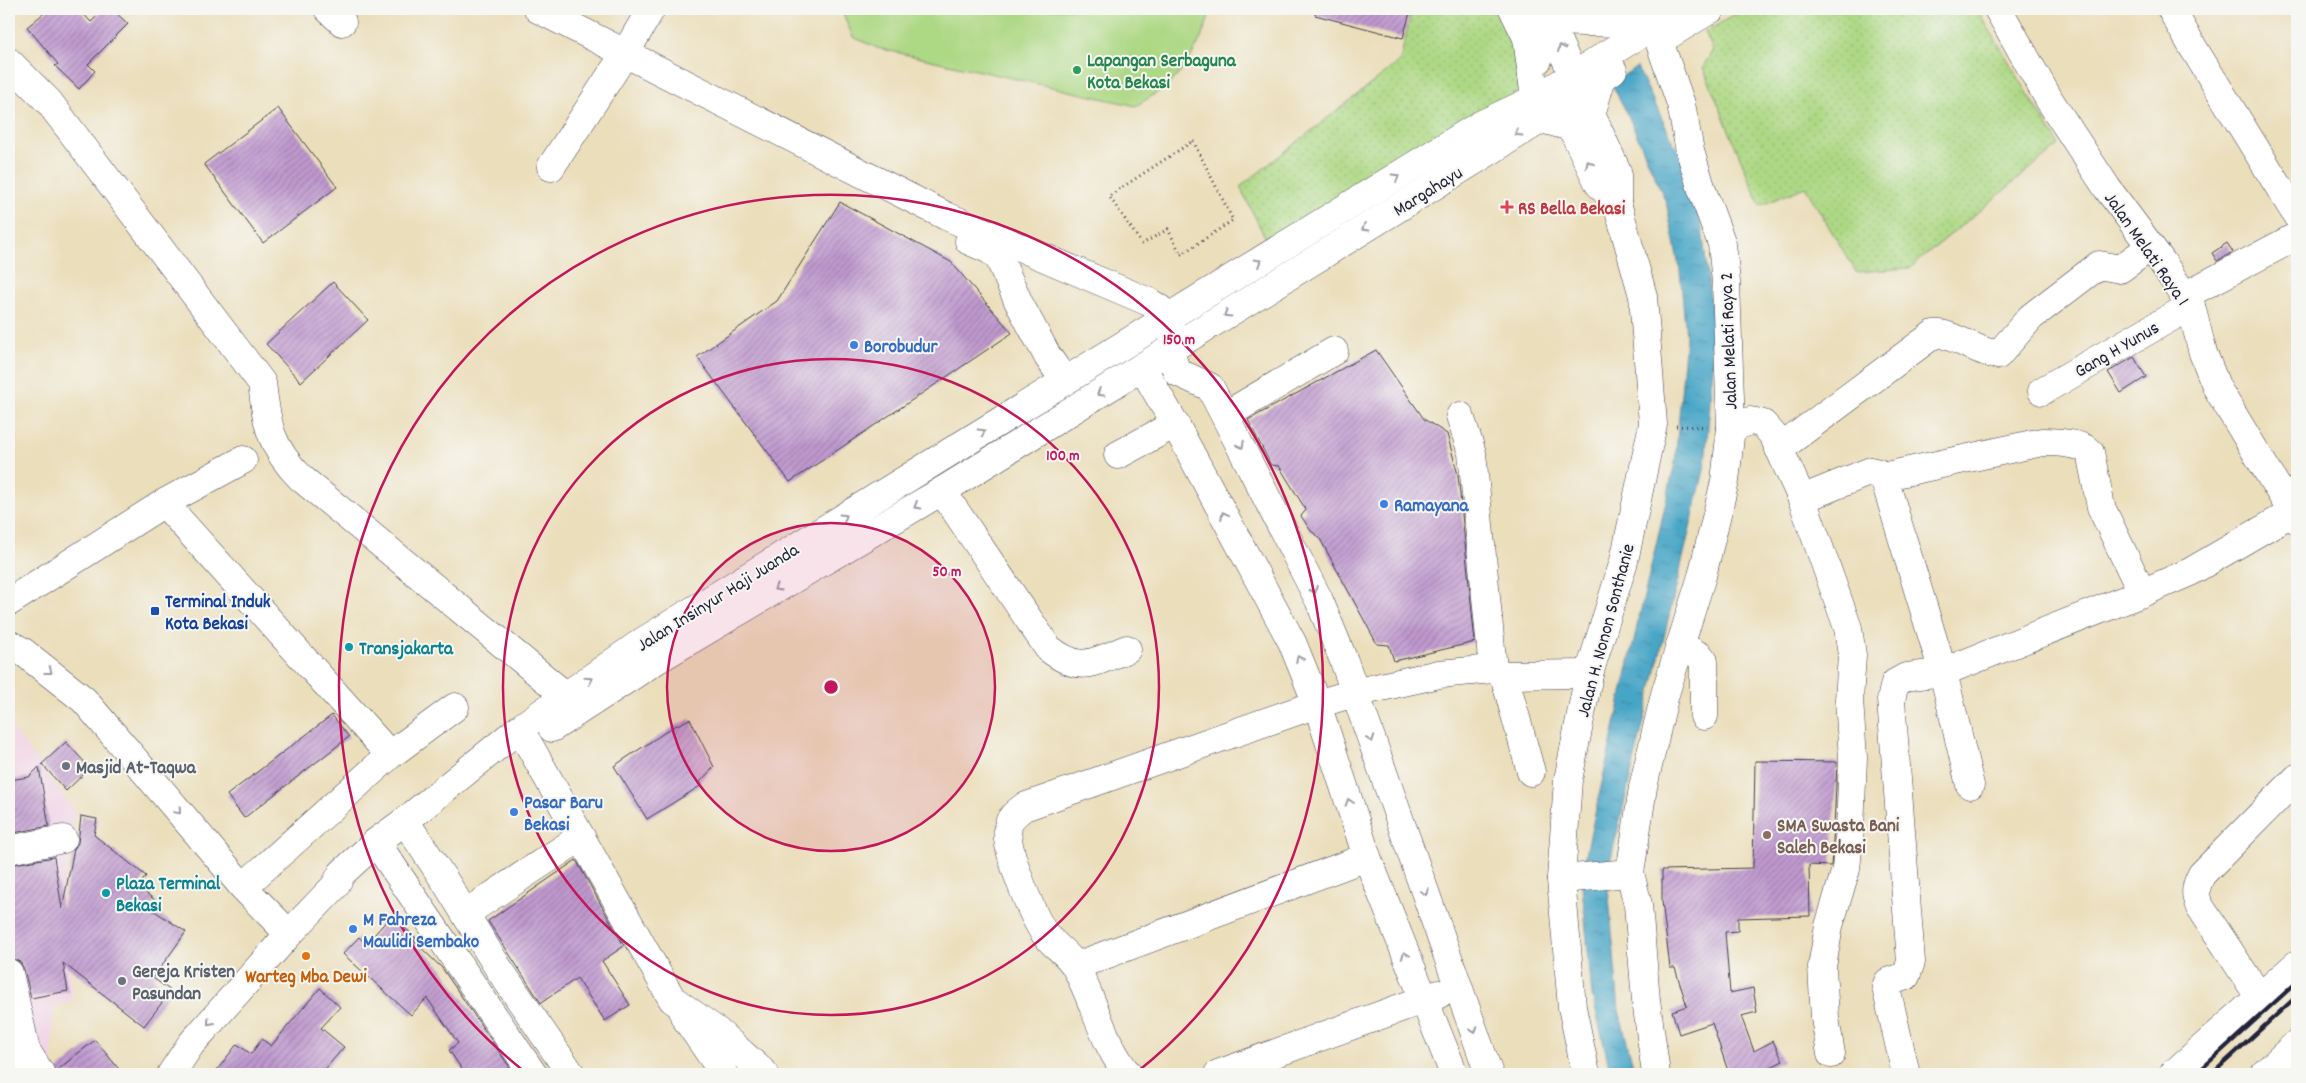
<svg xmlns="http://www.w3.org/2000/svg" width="2306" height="1083" font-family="Dekko,sans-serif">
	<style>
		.built { fill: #f0d0e4 }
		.grass { fill: url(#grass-dots); stroke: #687d60 }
		.green { fill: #add884; stroke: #687d60 }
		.water { fill: url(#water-ripples); stroke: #346480 }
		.building { fill: url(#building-hatch) }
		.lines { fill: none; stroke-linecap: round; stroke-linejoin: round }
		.minor-casing { stroke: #403e4e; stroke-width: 29 }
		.major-casing { stroke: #403e4e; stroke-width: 29 }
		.path { stroke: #403e4e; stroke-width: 3; stroke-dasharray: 1 4; stroke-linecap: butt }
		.minor { stroke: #fff; stroke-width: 28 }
		.major { stroke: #fff; stroke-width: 28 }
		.rail { stroke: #22223b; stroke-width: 4 }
		.oneway { stroke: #9c9ca7 }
		.ring { fill: none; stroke: #c2185b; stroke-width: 2.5 }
		.leisure-dot { fill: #2e9e5b; stroke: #f6f6f2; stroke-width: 2 }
		.health-dot { fill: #e0444e; stroke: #f6f6f2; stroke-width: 2 }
		.shop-dot { fill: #3f7fe0; stroke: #f6f6f2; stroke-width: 2 }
		.transit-dot { fill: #1a4fb4; stroke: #f6f6f2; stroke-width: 2 }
		.culture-dot { fill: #0f9aa8; stroke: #f6f6f2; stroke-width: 2 }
		.worship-dot { fill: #6b7280; stroke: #f6f6f2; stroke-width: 2 }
		.education-dot { fill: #8d6e63; stroke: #f6f6f2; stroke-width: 2 }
		.food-dot { fill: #e8710a; stroke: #f6f6f2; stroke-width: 2 }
		.labels { text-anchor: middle; stroke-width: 4; stroke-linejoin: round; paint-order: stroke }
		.leisure-label { font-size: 19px; font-weight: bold; fill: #27864d; stroke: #f6f6f2; text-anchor: start }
		.street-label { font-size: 19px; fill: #22223b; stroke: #f6f6f2 }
		.health-label { font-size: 19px; font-weight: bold; fill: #be3a42; stroke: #f6f6f2; text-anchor: start }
		.shop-label { font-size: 19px; font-weight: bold; fill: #366cbe; stroke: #f6f6f2; text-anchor: start }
		.transit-label { font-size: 19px; font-weight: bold; fill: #164399; stroke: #f6f6f2; text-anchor: start }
		.culture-label { font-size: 19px; font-weight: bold; fill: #0d838f; stroke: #f6f6f2; text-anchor: start }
		.worship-label { font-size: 19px; font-weight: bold; fill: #5b616d; stroke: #f6f6f2; text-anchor: start }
		.education-label { font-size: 19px; font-weight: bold; fill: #785e54; stroke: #f6f6f2; text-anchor: start }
		.food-label { font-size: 19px; font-weight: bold; fill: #c56008; stroke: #f6f6f2 }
		.centre { fill: #c2185b; stroke: #f6f6f2; stroke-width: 2.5 }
		.ring-label { font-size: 15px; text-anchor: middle; font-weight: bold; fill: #c2185b; stroke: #f6f6f2; stroke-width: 4; stroke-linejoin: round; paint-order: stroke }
	</style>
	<defs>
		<pattern id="grass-dots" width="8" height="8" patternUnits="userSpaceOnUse" patternTransform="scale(1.25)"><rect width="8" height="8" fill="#add884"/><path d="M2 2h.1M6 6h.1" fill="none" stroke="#95b973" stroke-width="1.8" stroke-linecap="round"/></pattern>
		<pattern id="water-ripples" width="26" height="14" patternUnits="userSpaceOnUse" patternTransform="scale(1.25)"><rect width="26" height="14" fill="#47a5c6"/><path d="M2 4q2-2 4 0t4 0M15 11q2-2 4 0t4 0" fill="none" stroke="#3b86a2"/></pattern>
		<pattern id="building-hatch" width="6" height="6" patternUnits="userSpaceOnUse" patternTransform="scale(1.25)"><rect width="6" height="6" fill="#c099cf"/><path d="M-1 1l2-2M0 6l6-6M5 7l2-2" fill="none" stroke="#9c7ca9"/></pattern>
	</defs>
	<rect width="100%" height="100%" fill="#f6f6f2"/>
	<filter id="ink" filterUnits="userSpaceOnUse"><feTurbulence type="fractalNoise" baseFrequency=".02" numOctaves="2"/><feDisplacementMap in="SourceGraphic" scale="10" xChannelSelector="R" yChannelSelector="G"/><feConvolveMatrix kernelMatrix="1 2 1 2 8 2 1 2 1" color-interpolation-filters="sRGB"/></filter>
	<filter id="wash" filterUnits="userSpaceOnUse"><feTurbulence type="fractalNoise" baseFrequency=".0096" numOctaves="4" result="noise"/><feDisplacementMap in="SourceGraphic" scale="20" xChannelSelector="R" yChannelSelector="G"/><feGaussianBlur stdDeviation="1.12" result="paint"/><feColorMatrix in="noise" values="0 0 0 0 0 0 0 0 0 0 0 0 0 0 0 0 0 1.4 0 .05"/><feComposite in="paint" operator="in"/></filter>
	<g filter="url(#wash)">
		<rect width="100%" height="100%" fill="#ebdebb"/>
		<path class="built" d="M 9,724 L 75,812 L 61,905 L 73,1001 L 54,1006 L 51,1071 L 9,1074 Z"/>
		<g class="grass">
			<path d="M 1412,9 L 1681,9 L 1548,21 L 1535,99 L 1273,253 L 1240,187 L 1400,61 Z"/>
			<path d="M 1744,9 L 1977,9 L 2059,145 L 1910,268 L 1856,272 L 1805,187 L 1760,206 L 1703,67 L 1713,50 L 1705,32 Z"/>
		</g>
		<path class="green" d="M 841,9 L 1210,9 C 1208,30 1186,71 1169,84 C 1159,92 1147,99 1136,106 L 877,48 L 853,37 Z"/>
		<path class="water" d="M 1637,67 L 1683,162 L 1702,228 L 1715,338 L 1705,466 L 1607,875 L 1619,1010 L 1635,1074 L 1611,1074 L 1592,995 L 1581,876 L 1638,622 L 1675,463 L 1686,336 L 1680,271 L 1666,202 L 1627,113 L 1611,83 Z"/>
		<g id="blocks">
			<g class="building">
				<path d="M 49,9 L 79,9 L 91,22 L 104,9 L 112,9 L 128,24 L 88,64 L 95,71 L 79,89 L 55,66 L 58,64 L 27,27 Z"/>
				<path d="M 1316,9 L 1411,9 L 1403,38 L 1315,15 Z"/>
				<path d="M 278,108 L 337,187 L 263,243 L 204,164 Z"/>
				<path d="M 840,202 L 951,262 L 1012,333 L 790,482 L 697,357 L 777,301 Z"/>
				<path d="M 2227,243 L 2233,252 L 2217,261 L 2212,253 Z"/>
				<path d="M 333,282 L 368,320 L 301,382 L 266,344 Z"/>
				<path d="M 1376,350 L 1424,419 L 1447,434 L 1458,475 L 1475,642 L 1394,661 L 1389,645 L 1377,644 L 1319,537 L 1311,531 L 1301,516 L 1306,510 L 1279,466 L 1271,465 L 1248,420 Z"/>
				<path d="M 2134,357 L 2146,377 L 2121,393 L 2108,372 Z"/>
				<path d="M 332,715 L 349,737 L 244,818 L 227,795 Z"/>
				<path d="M 690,719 L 714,767 L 700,782 L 702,785 L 647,819 L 614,766 L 673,727 Z"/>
				<path d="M 66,742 L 90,768 L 66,791 L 42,764 Z"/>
				<path d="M 1755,761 L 1837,762 L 1834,828 L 1831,866 L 1809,865 L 1810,916 L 1738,918 L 1738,931 L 1725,932 L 1730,993 L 1753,988 L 1757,1012 L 1741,1016 L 1754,1051 L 1773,1041 L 1783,1061 L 1756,1074 L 1729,1074 L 1712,1023 L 1679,1034 L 1672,1011 L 1687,1006 L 1675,968 L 1670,968 L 1662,901 L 1662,870 L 1753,868 Z"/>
				<path d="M 39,767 L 49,826 L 9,834 L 9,780 L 29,777 Z"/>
				<path d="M 81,816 L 97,819 L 94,835 L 146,876 L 138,887 L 155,900 L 150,908 L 186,932 L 153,978 L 171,991 L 144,1026 L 63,963 L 68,991 L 31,998 L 24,969 L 20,962 L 10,958 L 9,865 L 54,857 L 62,909 L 74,849 L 78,843 Z"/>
				<path d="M 576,860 L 624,946 L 602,961 L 630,1005 L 605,1021 L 577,978 L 541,1003 L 488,921 Z"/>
				<path d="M 391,916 L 416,938 L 414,941 L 442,968 L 513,1072 L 510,1074 L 465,1074 L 449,1050 L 458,1043 L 427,998 L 411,1015 L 343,954 L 359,937 L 366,944 Z"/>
				<path d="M 320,988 L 340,1007 L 321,1028 L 344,1047 L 321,1074 L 214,1074 L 237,1044 L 251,1054 L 262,1039 L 271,1046 Z"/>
				<path d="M 95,1040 L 123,1074 L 56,1074 L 56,1071 Z"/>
			</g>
		</g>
	</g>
	<g filter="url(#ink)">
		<use href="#blocks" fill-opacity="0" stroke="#403e4e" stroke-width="1"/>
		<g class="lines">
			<defs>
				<g id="minor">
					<path d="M 328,9 L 342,22"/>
					<path d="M 538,9 L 946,216 L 1149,302 L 1160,309 L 1177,340"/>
					<path d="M 1513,9 L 1538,60"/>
					<path d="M 1543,9 L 1617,171 L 1617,203 L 1643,296 L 1653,424 L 1624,561 L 1589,674 L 1568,780 L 1561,879 L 1572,1007 L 1586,1074"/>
					<path d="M 1998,9 L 2050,101 L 2107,188 L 2162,262 L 2191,306 L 2203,353 L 2217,388 L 2297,520"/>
					<path d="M 2171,9 L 2194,49 L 2297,216"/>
					<path d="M 9,62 L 49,102 L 262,383 C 267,425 270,447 301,478 L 566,696"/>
					<path d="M 1561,106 L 1599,184 L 1617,203"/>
					<path d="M 551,167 L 626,52 L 651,9"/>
					<path d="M 969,241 L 990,250 L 999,258 L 1019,303 L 1048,357 L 1065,381"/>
					<path d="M 2184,296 L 2297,236"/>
					<path d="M 1169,350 L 1177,372 L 1210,387 L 1319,600 L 1344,661 L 1489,1074"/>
					<path d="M 1142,367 L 1175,424 L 1292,642 L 1317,704 L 1367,857 L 1454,1074"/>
					<path d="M 2042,391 L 2191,306"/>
					<path d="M 1226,415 L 1334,351"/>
					<path d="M 1460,416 L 1472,453 L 1493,669"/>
					<path d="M 1731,428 L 1750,421 L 1756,422 L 1763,424 L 1773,435 L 1802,499 L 1848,628 L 1852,655 L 1849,700 L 1853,758 L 1850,829 L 1846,869 L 1829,926 L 1822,967 L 1825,1018 L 1831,1054"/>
					<path d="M 1779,449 L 1934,334 C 1948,331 1979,353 1998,355 L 2031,317 L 2099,265 L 2120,269 L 2150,247"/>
					<path d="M 1118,455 L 1175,424"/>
					<path d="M 1882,477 L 2042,442 C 2054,442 2083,443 2090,452 L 2101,507 L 2142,593"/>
					<path d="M 942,491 L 1048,648 C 1081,674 1092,663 1127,649"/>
					<path d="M 1802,499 L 1871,471 L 1879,473 L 1885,481 L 1943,672 L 1970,785"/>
					<path d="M 164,503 L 390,755"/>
					<path d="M 9,602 L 164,503 L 243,460"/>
					<path d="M 9,644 L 22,651 L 84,700 L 243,887 L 289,934"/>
					<path d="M 1680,645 L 1700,656 L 1704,661 L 1704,716"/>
					<path d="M 1504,675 L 1531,772"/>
					<path d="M 516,731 L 528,743 L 672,999 L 718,1032 L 765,1074"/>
					<path d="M 405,821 L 445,881 L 499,969 L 571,1074"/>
					<path d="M 376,842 L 533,1074"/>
					<path d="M 9,850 L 63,839"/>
					<path d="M 1561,879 L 1630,873"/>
					<path d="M 243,887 L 390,755 L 455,707"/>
					<path d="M 466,913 L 581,837"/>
					<path d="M 1076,966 L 1367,857"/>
					<path d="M 9,973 L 26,1050 L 41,1074"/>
					<path d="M 2260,998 L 2199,905 C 2194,893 2196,885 2202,874 L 2297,778"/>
					<path d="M 684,1016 L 724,1074"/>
					<path d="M 10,1074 L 33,1062"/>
					<path d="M 1128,1074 C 1102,1042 1095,1002 1076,968 C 1070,955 1054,946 1045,934 C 1033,917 1003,846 1008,827 C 1009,818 1017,812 1024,807 L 1317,704 L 1354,693 L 1439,674 L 1493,669 L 1504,675 L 1589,674"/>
					<path d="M 1218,1074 L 1439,994"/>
					<path d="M 1656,1074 L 1646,1000 L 1638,905 L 1630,873 L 1643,787 L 1665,694 L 1702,576 L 1725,481 L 1731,428 L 1726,282 L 1722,244 L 1702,190 L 1690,151 L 1681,104 L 1659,41"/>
					<path d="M 1906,1074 L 1886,987 L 1888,982 L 1906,976 L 1911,962 L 1891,700 L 1895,683 L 1906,677 L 1943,672 L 2142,593 L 2190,572 L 2293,512"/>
					<path d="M 2173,1074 L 2297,964"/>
					<path d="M 2264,1074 L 2297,1043"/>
				</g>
				<g id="major">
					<path d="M 1548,21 L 1657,24"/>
					<path d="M 1667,36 L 1711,9"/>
					<path d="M 1527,38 L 1535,99"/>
					<path d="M 1591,115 L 1602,77"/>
					<path d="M 1541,119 L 1571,127"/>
					<path d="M 552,728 L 655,661 L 942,491 L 1561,107 L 1613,70"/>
					<path d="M 171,1074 L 191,1044 L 289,934 L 335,886 L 342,873 L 376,842 L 405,821 L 516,731 L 642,642 L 1480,125 L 1535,99 L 1681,9"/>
				</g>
			</defs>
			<use href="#minor" class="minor-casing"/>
			<use href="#major" class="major-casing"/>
			<g class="path">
				<path d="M 1193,141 L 1233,220 L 1181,255 L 1168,229 L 1142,244 L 1109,196 Z"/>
				<path d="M 1676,426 L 1707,427"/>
			</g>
			<use href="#minor" class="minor"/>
			<use href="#major" class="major"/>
			<g class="rail">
				<path d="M 2196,1074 L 2297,982"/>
				<path d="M 2212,1074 L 2297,996"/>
			</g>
		</g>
		<defs><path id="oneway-chevron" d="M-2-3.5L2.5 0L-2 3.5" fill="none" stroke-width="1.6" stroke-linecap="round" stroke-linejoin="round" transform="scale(1.25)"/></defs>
		<g class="oneway">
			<use href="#oneway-chevron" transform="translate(1561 48) rotate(-115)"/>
			<use href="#oneway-chevron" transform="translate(1518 133) rotate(148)"/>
			<use href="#oneway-chevron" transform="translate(1589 164) rotate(-116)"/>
			<use href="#oneway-chevron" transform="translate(1396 177) rotate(-32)"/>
			<use href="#oneway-chevron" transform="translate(1365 228) rotate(148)"/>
			<use href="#oneway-chevron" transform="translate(1258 262) rotate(-31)"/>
			<use href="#oneway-chevron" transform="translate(1227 314) rotate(148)"/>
			<use href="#oneway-chevron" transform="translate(1100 393) rotate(148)"/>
			<use href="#oneway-chevron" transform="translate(982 432) rotate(-32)"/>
			<use href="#oneway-chevron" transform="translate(1241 445) rotate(63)"/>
			<use href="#oneway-chevron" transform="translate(917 506) rotate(150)"/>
			<use href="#oneway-chevron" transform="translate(1224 515) rotate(-118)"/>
			<use href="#oneway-chevron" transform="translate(844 517) rotate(-32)"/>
			<use href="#oneway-chevron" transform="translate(777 588) rotate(149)"/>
			<use href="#oneway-chevron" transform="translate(1314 590) rotate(63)"/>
			<use href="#oneway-chevron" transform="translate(1299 659) rotate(-115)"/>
			<use href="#oneway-chevron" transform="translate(49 671) rotate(37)"/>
			<use href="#oneway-chevron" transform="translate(589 680) rotate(-35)"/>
			<use href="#oneway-chevron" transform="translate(1371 739) rotate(70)"/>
			<use href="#oneway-chevron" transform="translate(1349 802) rotate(-108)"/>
			<use href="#oneway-chevron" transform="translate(178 811) rotate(49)"/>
			<use href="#oneway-chevron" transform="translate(1425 892) rotate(70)"/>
			<use href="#oneway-chevron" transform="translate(1405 955) rotate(-111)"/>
			<use href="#oneway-chevron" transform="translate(210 1022) rotate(132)"/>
			<use href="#oneway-chevron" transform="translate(1474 1030) rotate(71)"/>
		</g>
	</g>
	<circle cx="831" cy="687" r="164" fill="#c2185b" fill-opacity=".12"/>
	<g class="ring">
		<circle cx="831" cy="687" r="164"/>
		<circle cx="831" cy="687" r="328"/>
		<path d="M525 1072A492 492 0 1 1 1137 1072"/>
	</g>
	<circle class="leisure-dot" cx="1077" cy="70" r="5"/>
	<path class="health-dot" d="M1504.5 199.5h5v5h5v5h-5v5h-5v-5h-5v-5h5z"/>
	<g class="shop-dot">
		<circle cx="854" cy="345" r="5"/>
		<circle cx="1384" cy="504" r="5"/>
		<circle cx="514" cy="812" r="5"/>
		<circle cx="353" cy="929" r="5"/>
	</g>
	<rect class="transit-dot" x="150" y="606" width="10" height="10" rx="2.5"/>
	<g class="culture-dot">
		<circle cx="349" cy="647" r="5"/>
		<circle cx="106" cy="893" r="5"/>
	</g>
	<g class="worship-dot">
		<circle cx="66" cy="766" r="5"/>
		<circle cx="122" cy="981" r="5"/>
	</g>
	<circle class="education-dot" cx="1767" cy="835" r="5"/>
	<circle class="food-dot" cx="306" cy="956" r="5"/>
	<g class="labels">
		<g class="leisure-label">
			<text x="1087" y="66">Lapangan Serbaguna<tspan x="1087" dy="22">Kota Bekasi</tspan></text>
		</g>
		<g class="street-label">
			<text transform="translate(1427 190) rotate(-32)" y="7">Margahayu</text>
			<text transform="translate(2148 248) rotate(55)" y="7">Jalan Melati Raya 1</text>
			<text transform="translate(1727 341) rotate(-92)" y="7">Jalan Melati Raya 2</text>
			<text transform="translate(2116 348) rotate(-30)" y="7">Gang H Yunus</text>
			<text transform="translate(717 596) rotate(-32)" y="7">Jalan Insinyur Haji Juanda</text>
			<text transform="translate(1604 630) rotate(-75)" y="7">Jalan H. Nonon Sonthanie</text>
		</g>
		<g class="health-label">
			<text x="1518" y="214">RS Bella Bekasi</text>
		</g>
		<g class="shop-label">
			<text x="864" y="352">Borobudur</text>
			<text x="1394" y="511">Ramayana</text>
			<text x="524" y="808">Pasar Baru<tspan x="524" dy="22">Bekasi</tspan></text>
			<text x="363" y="925">M Fahreza<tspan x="363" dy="22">Maulidi Sembako</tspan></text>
		</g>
		<g class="transit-label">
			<text x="165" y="607">Terminal Induk<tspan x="165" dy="22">Kota Bekasi</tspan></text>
		</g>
		<g class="culture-label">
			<text x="359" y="654">Transjakarta</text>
			<text x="116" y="889">Plaza Terminal<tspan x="116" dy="22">Bekasi</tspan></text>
		</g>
		<g class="worship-label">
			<text x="76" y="773">Masjid At-Taqwa</text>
			<text x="132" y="977">Gereja Kristen<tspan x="132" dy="22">Pasundan</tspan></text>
		</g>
		<g class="education-label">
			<text x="1777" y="831">SMA Swasta Bani<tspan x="1777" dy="22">Saleh Bekasi</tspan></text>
		</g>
		<g class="food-label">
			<text x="306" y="982">Warteg Mba Dewi</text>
		</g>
	</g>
	<circle cx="831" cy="687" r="8" class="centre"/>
	<g class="ring-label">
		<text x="1179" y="344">150 m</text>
		<text x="1063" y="460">100 m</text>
		<text x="947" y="576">50 m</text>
	</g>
	<rect width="2306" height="1083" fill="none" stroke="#f6f6f2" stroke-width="30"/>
</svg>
